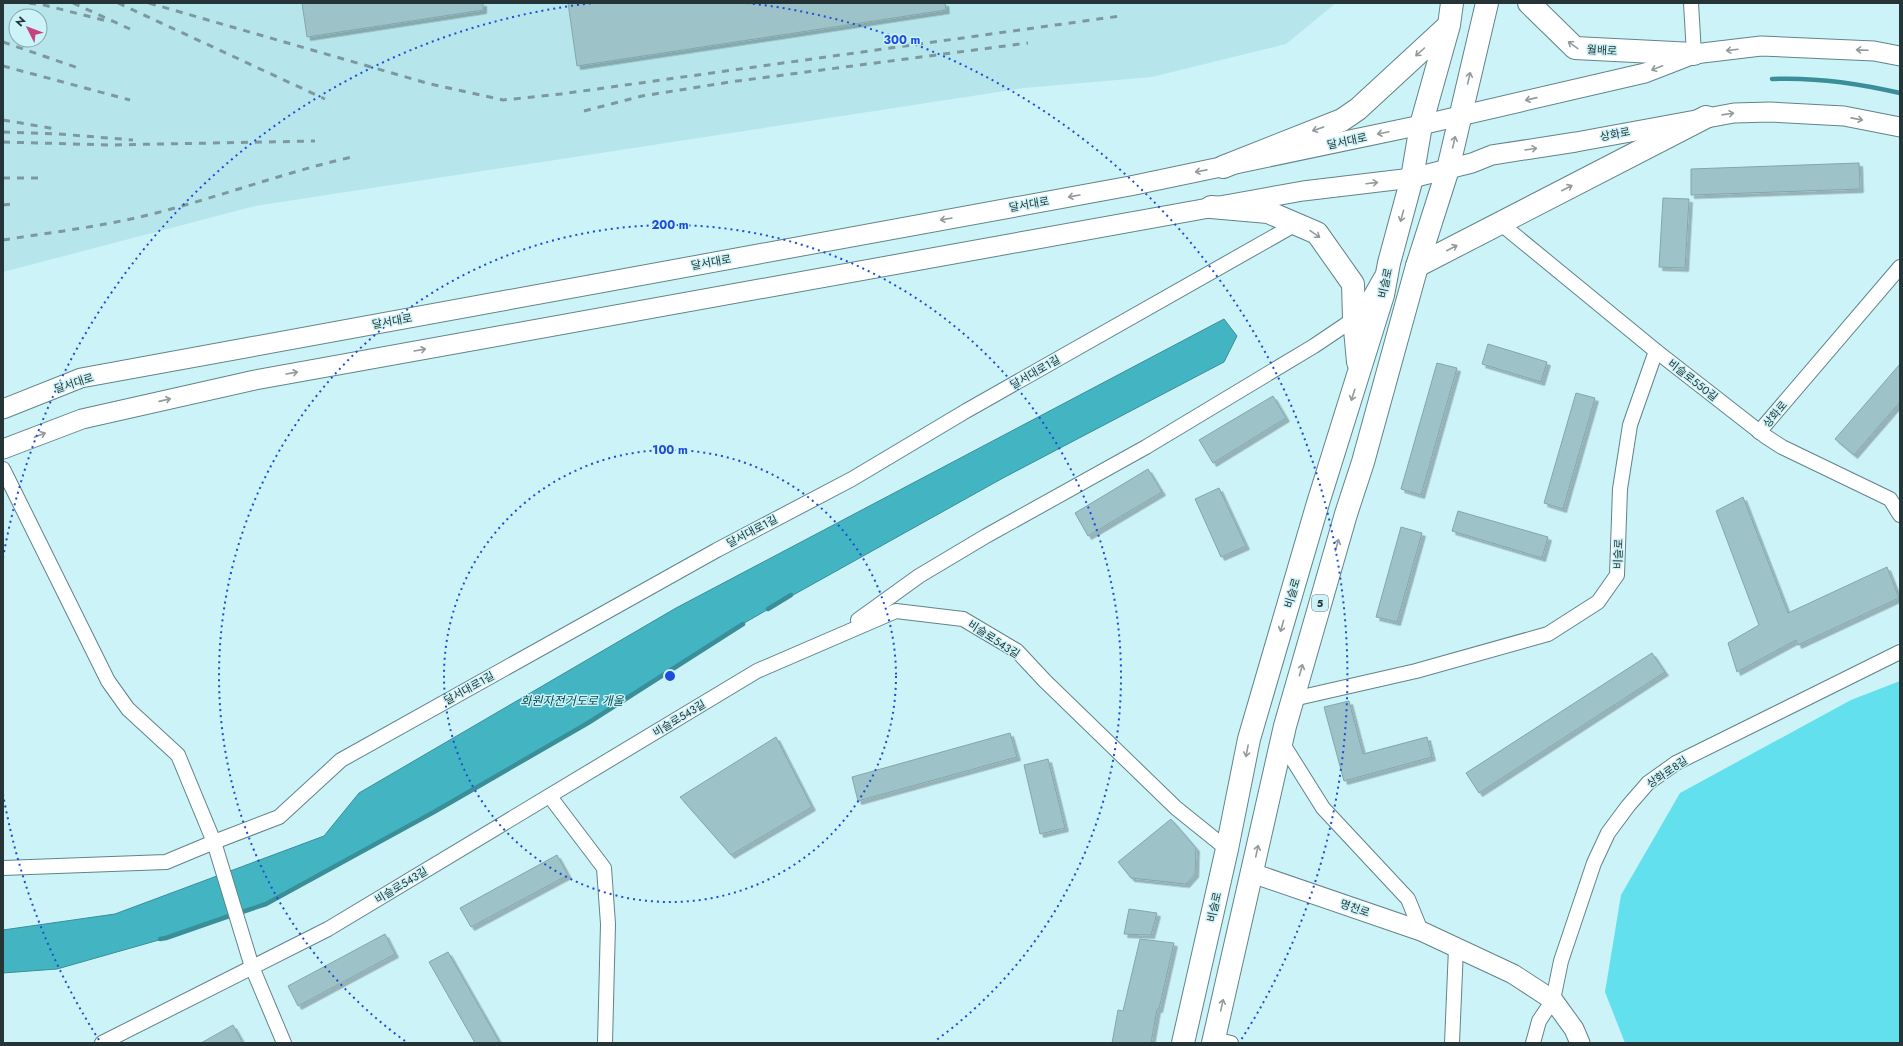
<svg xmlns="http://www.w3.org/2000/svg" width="1903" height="1046" font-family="Jost,'Noto Sans KR',sans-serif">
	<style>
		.built { fill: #b6e6ec; fill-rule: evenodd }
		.green { fill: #62e0ee }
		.water { fill: #43b5c2; stroke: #3a8e98 }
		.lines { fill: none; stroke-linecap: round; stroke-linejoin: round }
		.stream { stroke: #3a8e98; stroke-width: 4.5 }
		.building { fill: #9dc3c8; stroke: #82a7ac; filter: url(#shadow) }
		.street-casing { stroke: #608489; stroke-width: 16 }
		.secondary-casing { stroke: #608489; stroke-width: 21 }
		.primary-casing { stroke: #608489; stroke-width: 24 }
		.street { stroke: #fff; stroke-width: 14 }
		.secondary { stroke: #fff; stroke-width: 19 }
		.primary { stroke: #fff; stroke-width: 22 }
		.rail { stroke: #7d999d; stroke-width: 3; stroke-dasharray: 7 7; stroke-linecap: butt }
		.oneway { stroke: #929a9a }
		.ring { fill: none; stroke: #1d4ed8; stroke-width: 2; stroke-dasharray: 2 4 }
		.labels { text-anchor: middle; stroke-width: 3; stroke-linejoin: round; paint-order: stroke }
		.shield { fill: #ccf3f8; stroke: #576d70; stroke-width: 1 }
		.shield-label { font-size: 10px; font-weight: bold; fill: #253436 }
		.street-label { font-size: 11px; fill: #253436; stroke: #ccf3f8 }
		.water-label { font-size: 12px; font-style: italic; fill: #024a51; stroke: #ccf3f8 }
		.centre { fill: #1d4ed8; stroke: #ccf3f8; stroke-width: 2 }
		.ring-label { font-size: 12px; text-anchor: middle; font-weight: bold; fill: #1d4ed8; stroke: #ccf3f8; stroke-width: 3; stroke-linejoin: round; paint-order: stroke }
	</style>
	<defs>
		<filter id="shadow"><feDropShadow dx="3.5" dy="3.5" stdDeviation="0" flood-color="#0004"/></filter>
	</defs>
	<rect width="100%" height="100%" fill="#ccf3f8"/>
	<path class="built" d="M 3,3 L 1336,3 L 1286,44 L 1152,77 L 1024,88 L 255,206 L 3,272 ZM 16,16 L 40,16 L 40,40 L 16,40 Z"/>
	<path class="green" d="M 1900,681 L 1900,1043 L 1625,1043 L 1605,992 L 1621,895 L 1680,793 L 1851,700 Z"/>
	<path class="water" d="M 1224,319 L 1237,336 L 1224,362 L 1003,478 L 786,599 L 739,626 L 588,723 L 434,812 L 266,904 L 166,938 L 57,969 L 3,973 L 3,930 L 115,914 L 324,836 L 359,793 L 676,608 Z"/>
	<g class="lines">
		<g class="stream">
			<path d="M 1772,79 C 1816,77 1857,83 1900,93"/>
			<path d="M 768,609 L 791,595"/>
			<path d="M 242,912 L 266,904 L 434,812 L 588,723 L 743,624"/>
			<path d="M 160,939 L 166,938 L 235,914"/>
		</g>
	</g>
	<g class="building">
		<path d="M 302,3 L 483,3 L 483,10 L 307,37 Z"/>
		<path d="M 568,3 L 945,3 L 946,10 L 577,66 Z"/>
		<path d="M 1859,163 L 1860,189 L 1691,195 L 1691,169 Z"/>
		<path d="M 1663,198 L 1689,199 L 1685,268 L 1659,267 Z"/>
		<path d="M 1488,344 L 1547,362 L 1541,382 L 1482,364 Z"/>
		<path d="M 1437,363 L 1457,368 L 1421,495 L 1401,489 Z"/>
		<path d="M 1900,364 L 1900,402 L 1854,455 L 1835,439 Z"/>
		<path d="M 1576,393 L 1595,398 L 1563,509 L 1544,503 Z"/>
		<path d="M 1273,396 L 1286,418 L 1213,463 L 1199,440 Z"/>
		<path d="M 1148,469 L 1162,492 L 1088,536 L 1075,513 Z"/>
		<path d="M 1219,488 L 1246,546 L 1221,557 L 1195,499 Z"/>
		<path d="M 1743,497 L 1788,613 L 1887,567 L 1899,598 L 1798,645 L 1796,640 L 1737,672 L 1728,643 L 1759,625 L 1716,511 Z"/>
		<path d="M 1458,511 L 1548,537 L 1542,558 L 1452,531 Z"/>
		<path d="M 1401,527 L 1422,533 L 1397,622 L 1376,617 Z"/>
		<path d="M 1652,653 L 1665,672 L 1479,793 L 1466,773 Z"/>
		<path d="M 1349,701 L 1363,754 L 1427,737 L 1432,757 L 1344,781 L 1324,707 Z"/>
		<path d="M 1010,733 L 1017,757 L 858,801 L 852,777 Z"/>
		<path d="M 776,737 L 812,807 L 731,855 L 680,797 Z"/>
		<path d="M 1048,759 L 1065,828 L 1040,834 L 1024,765 Z"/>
		<path d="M 1171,819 L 1196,848 L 1195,874 L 1186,884 L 1131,878 L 1118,862 Z"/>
		<path d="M 557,855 L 568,875 L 471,927 L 460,908 Z"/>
		<path d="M 1129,909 L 1157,913 L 1151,935 L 1124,934 Z"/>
		<path d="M 385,934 L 395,954 L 298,1006 L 288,986 Z"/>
		<path d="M 1140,939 L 1174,943 L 1159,1009 L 1157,1009 L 1151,1043 L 1112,1043 L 1118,1010 L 1123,1011 Z"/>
		<path d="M 448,952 L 500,1043 L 475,1043 L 429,962 Z"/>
		<path d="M 233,1025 L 243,1043 L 201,1043 Z"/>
	</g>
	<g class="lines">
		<defs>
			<g id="street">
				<path d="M 1691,3 L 1694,54"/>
				<path d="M 1500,223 L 1656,351 L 1765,436 L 1782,447 L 1890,499 L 1900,515"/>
				<path d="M 1759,432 L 1900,267"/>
				<path d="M 3,469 L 108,681 L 128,709 L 178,755 L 214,842 L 252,967 L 284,1043"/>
				<path d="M 858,620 L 919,576 L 986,536 L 1146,447 L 1314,346 L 1354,319 L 1363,309 L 1381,277"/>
				<path d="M 1293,699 L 1416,671 L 1548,634 L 1598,602 L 1617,575 L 1620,489 L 1630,425 L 1656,351"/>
				<path d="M 1281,741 L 1323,808 L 1408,899 L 1421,931"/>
				<path d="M 554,802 L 604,868 L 608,924 L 605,1043"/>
				<path d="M 3,868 L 166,862 L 214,842 L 279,817 L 341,760 L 717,550 L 852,479 L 966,411 L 1296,224"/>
				<path d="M 1214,1039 L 1231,1043"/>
				<path d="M 102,1043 L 328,929 L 757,671 L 896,611 L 963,619 L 1017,651 L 1045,681 L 1176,808 L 1227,849"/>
				<path d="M 1452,1043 L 1456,948"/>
				<path d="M 1533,1043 L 1539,1021 L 1553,1000 L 1561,961 L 1594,863 L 1608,833 L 1628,806 L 1648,783 L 1676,763 L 1900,652"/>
			</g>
			<g id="secondary">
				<path d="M 3,409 L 81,378 L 1130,186 L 1421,125 L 1645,73 L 1694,54 L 1761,46 L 1874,51 L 1900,56"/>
				<path d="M 3,449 L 82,419 L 255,380 L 1303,191 L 1412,178 L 1472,163 L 1492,155 L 1576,142 L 1734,113 L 1770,112 L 1844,116 L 1900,127"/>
				<path d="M 1252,873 L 1421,931 L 1513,974 L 1553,1000 L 1574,1029 L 1580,1043"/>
			</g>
			<g id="primary">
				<path d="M 1529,3 L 1575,48 L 1694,54"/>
				<path d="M 1223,167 L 1342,120 L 1358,109 L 1448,26"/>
				<path d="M 1211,207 L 1268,212 L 1317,233 L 1353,284 L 1354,319 L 1358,362"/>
				<path d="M 1417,266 L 1706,117"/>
				<path d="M 1183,1043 L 1227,849 L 1249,739 L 1318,503 L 1383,295 L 1389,263 L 1412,178 L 1421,125 L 1449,25 L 1452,3"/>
				<path d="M 1213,1043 L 1285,726 L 1346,514 L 1363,462 L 1417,266 L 1448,169 L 1487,3"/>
			</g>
		</defs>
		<use href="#street" class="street-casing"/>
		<use href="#secondary" class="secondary-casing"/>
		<use href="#primary" class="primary-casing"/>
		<use href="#street" class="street"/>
		<use href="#secondary" class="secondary"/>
		<use href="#primary" class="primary"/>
		<g class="rail">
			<path d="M 29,3 L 44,5 L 111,22"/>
			<path d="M 73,3 L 130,29"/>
			<path d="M 118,3 L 325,99"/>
			<path d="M 149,3 L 430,84 L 503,100 L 561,94 L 1120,16"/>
			<path d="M 3,42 L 81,69"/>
			<path d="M 3,66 L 130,100"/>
			<path d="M 584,111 L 642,96 L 730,82 L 1028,43"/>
			<path d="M 3,120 L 56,129"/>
			<path d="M 3,132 L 59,134 L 133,140"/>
			<path d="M 3,142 L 111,145 L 315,141"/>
			<path d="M 3,178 L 43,178"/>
			<path d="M 3,205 L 12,204"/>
			<path d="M 3,240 C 54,232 106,226 156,213 C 222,196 286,172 352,157"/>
		</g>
	</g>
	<defs><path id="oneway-shaft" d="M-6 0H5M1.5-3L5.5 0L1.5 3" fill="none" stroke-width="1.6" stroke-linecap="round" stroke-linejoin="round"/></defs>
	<g class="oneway">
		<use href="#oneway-shaft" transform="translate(1573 45) rotate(-144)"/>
		<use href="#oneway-shaft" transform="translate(1732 50) rotate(173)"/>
		<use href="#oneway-shaft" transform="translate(1862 50) rotate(-178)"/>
		<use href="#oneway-shaft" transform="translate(1420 52) rotate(138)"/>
		<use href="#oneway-shaft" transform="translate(1657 68) rotate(159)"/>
		<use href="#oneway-shaft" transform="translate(1469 78) rotate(-77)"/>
		<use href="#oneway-shaft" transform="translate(1531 99) rotate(167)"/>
		<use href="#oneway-shaft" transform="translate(1728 114) rotate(-8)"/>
		<use href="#oneway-shaft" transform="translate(1857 119) rotate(11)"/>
		<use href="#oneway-shaft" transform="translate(1318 129) rotate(161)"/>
		<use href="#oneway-shaft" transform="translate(1383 133) rotate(168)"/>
		<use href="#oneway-shaft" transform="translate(1454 142) rotate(-77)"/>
		<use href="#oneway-shaft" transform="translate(1531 149) rotate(-9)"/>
		<use href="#oneway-shaft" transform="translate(1201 171) rotate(169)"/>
		<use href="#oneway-shaft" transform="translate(1372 183) rotate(-7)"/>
		<use href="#oneway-shaft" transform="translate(1567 188) rotate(-27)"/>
		<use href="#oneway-shaft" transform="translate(1074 196) rotate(170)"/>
		<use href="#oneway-shaft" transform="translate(1402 216) rotate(105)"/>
		<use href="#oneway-shaft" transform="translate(946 219) rotate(170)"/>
		<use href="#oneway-shaft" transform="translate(1315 234) rotate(35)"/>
		<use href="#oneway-shaft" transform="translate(1452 248) rotate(-27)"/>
		<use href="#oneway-shaft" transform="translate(420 350) rotate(-10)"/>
		<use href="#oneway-shaft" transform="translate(292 373) rotate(-10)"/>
		<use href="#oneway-shaft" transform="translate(1353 395) rotate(108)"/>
		<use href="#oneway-shaft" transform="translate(165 400) rotate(-13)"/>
		<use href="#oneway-shaft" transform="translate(40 435) rotate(-21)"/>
		<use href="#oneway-shaft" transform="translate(1337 545) rotate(-74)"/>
		<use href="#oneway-shaft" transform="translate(1282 626) rotate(106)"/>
		<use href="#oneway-shaft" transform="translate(1301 670) rotate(-74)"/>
		<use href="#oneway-shaft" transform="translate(1247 751) rotate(101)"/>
		<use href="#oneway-shaft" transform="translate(1257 851) rotate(-78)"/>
		<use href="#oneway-shaft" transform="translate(1222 1005) rotate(-77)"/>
	</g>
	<g class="ring">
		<circle cx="670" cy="676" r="226"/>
		<path d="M405 1041A451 451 0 1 1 935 1041"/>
		<path d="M99 1040A677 677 0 0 1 3 794M3 558A677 677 0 0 1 593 3M747 3A677 677 0 0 1 1241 1040"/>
	</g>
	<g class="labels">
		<rect class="shield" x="1312" y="595" width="16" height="16" rx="3"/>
		<g class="shield-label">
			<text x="1320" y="607">5</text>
		</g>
		<g class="street-label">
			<text transform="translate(1602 50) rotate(3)" y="4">월배로</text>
			<text transform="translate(1615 134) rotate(-11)" y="4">상화로</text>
			<text transform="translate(1347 141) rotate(-12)" y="4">달서대로</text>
			<text transform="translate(1029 204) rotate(-10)" y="4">달서대로</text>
			<text transform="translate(711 262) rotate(-10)" y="4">달서대로</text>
			<text transform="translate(1385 283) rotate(-78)" y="4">비슬로</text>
			<text transform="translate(392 321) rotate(-10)" y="4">달서대로</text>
			<text transform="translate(1035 372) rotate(-30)" y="4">달서대로1길</text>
			<text transform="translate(1693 380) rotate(38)" y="4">비슬로550길</text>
			<text transform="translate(74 383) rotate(-18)" y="4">달서대로</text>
			<text transform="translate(1775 414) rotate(-50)" y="4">상화로</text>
			<text transform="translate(752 531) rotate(-28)" y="4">달서대로1길</text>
			<text transform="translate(1618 554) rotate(-88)" y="4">비슬로</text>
			<text transform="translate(1292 593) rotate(-74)" y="4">비슬로</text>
			<text transform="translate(994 639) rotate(33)" y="4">비슬로543길</text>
			<text transform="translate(469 688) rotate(-29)" y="4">달서대로1길</text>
			<text transform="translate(679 718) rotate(-31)" y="4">비슬로543길</text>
			<text transform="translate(1667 772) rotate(-34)" y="4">상화로8길</text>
			<text transform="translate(401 885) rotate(-31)" y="4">비슬로543길</text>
			<text transform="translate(1214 907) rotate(-77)" y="4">비슬로</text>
			<text transform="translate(1355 908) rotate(19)" y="4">명천로</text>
		</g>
		<g class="water-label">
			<text x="572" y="705">화원자전거도로 개울</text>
		</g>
	</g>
	<circle cx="670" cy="676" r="6" class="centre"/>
	<g class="ring-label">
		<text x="902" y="44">300 m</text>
		<text x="670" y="229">200 m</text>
		<text x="670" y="454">100 m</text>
	</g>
	<rect width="1903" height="1046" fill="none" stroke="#253436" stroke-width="8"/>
	<g transform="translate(28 28) rotate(312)"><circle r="19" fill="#ccf3f8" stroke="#89a7aa"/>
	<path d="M0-3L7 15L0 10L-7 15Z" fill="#c84180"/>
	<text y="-6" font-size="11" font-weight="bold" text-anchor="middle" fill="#253436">N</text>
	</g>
</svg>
